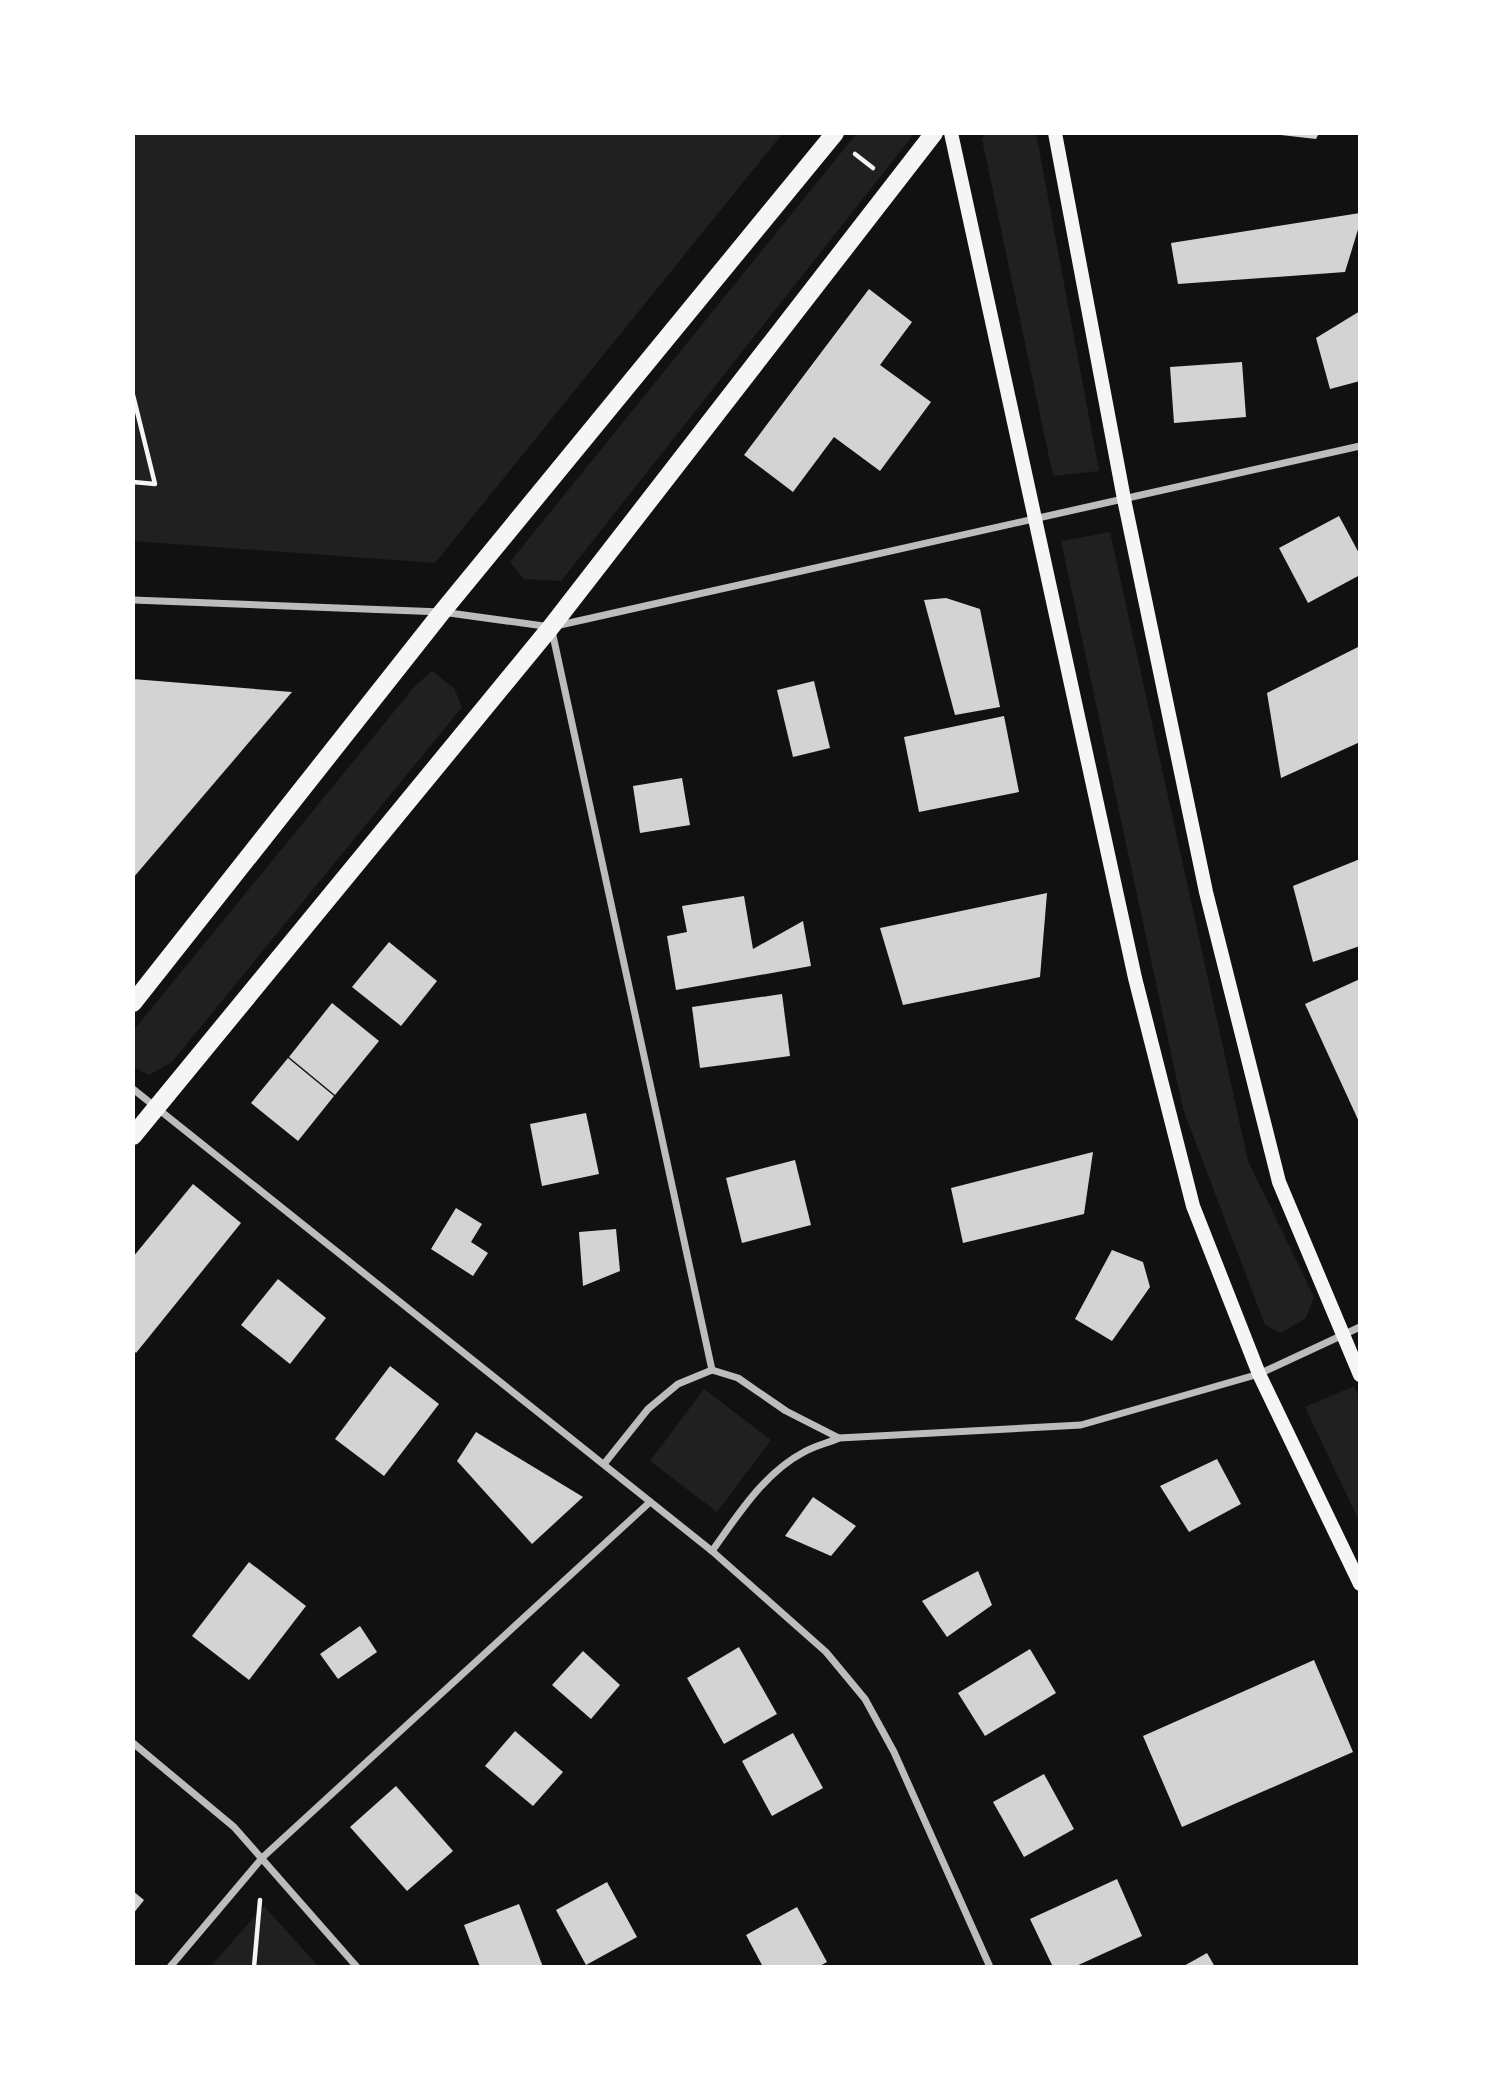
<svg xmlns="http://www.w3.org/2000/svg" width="1493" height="2100" font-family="'DM Sans',sans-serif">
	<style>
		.green { fill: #202020 }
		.building { fill: #d3d3d3 }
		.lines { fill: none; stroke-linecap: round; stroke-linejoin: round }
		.path { stroke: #f5f5f5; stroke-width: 4.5 }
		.minor { stroke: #bcbcbc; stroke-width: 7 }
		.secondary { stroke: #f5f5f5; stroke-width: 14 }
		.primary { stroke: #f5f5f5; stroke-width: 18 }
	</style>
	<rect width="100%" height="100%" fill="#111"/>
	<g class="green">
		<path d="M 133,133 L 783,133 L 435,563 L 133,541 Z"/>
		<path d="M 857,133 L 914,134 L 561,581 L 524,579 L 510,562 Z"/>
		<path d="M 986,133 L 1036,133 L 1099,471 L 1053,476 L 982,139 Z"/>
		<path d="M 1110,532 L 1248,1161 L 1314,1297 L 1306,1318 L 1281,1333 L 1265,1325 L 1183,1109 L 1061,541 Z"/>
		<path d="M 432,671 L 454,688 L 462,707 L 172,1062 L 149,1075 L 133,1067 L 133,1031 L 415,686 Z"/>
		<path d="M 1354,1386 L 1360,1399 L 1360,1523 L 1305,1407 Z"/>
		<path d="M 704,1389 L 771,1440 L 717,1512 L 650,1461 Z"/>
		<path d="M 264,1906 L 319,1967 L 210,1967 Z"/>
	</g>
	<g class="building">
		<path d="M 1263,133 L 1319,133 L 1316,139 Z"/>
		<path d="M 1360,213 L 1360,223 L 1345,272 L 1178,284 L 1171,243 Z"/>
		<path d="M 869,289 L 912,322 L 880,365 L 931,402 L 880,471 L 834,437 L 793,492 L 744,455 Z"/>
		<path d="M 1360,311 L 1360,381 L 1330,389 L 1316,338 Z"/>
		<path d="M 1242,362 L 1246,417 L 1174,423 L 1170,367 Z"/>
		<path d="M 1339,516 L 1360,555 L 1360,575 L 1308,603 L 1279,548 Z"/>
		<path d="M 946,598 L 980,609 L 1000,707 L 955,715 L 924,600 Z"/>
		<path d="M 1360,646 L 1360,742 L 1281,778 L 1267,693 Z"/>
		<path d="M 133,679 L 292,692 L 133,878 Z"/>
		<path d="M 814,681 L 830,748 L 793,757 L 777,690 Z"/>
		<path d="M 1004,716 L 1019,792 L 919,812 L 904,737 Z"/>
		<path d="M 682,778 L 690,825 L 640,833 L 633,786 Z"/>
		<path d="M 1360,859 L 1360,946 L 1313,962 L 1293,886 Z"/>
		<path d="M 1047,893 L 1040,977 L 903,1005 L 880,928 Z"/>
		<path d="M 744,896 L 753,949 L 803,921 L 811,966 L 676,990 L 667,936 L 687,932 L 682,906 Z"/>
		<path d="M 389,942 L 437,981 L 401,1026 L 352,987 Z"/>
		<path d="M 1360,979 L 1360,1124 L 1305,1004 Z"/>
		<path d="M 782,994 L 790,1056 L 700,1068 L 692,1007 Z"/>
		<path d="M 332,1003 L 379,1041 L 335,1095 L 289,1057 Z"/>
		<path d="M 288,1058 L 334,1096 L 298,1141 L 251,1103 Z"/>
		<path d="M 586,1113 L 599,1174 L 542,1186 L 530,1124 Z"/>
		<path d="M 1093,1152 L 1084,1214 L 963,1243 L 951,1188 Z"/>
		<path d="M 795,1160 L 811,1225 L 742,1243 L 726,1178 Z"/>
		<path d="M 193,1184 L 241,1223 L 136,1353 L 133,1350 L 133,1257 Z"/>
		<path d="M 456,1208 L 482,1224 L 471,1242 L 488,1253 L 473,1276 L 431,1249 Z"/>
		<path d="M 616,1229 L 620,1271 L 583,1286 L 579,1232 Z"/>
		<path d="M 1112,1250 L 1143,1262 L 1150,1287 L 1112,1341 L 1075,1319 Z"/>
		<path d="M 278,1279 L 326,1318 L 290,1364 L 241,1325 Z"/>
		<path d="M 390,1366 L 439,1404 L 384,1476 L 335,1439 Z"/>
		<path d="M 476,1432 L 583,1497 L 532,1544 L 457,1461 Z"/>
		<path d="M 1217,1459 L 1241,1504 L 1189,1532 L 1160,1486 Z"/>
		<path d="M 813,1497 L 856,1526 L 831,1556 L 785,1536 Z"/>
		<path d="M 249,1562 L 306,1606 L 249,1680 L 192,1636 Z"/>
		<path d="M 978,1571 L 992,1605 L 947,1637 L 922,1601 Z"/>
		<path d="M 360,1626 L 377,1652 L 338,1679 L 320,1654 Z"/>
		<path d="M 739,1647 L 777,1714 L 724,1744 L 687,1678 Z"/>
		<path d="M 1030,1649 L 1056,1693 L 985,1736 L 958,1693 Z"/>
		<path d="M 583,1651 L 620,1685 L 591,1719 L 552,1685 Z"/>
		<path d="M 1314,1660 L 1353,1752 L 1182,1827 L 1143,1736 Z"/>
		<path d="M 515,1731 L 563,1772 L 533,1806 L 485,1766 Z"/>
		<path d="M 793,1733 L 823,1788 L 772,1816 L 742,1761 Z"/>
		<path d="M 1044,1774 L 1074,1829 L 1024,1857 L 993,1802 Z"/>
		<path d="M 396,1786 L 453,1851 L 407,1891 L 350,1827 Z"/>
		<path d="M 1117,1879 L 1142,1936 L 1074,1967 L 1053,1967 L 1030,1919 Z"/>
		<path d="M 607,1882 L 637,1937 L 586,1965 L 556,1910 Z"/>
		<path d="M 133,1891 L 144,1900 L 133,1914 Z"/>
		<path d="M 519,1904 L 543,1967 L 480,1967 L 464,1925 Z"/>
		<path d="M 797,1907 L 827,1962 L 818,1967 L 763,1967 L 746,1935 Z"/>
		<path d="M 1207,1953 L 1215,1967 L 1182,1967 Z"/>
	</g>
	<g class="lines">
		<g class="path">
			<path d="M 855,154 L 873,168"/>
			<path d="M 133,395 L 155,484 L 133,482"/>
			<path d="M 254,1967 L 260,1900"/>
		</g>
		<g class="minor">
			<path d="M 133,600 L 442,612 L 551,627 L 1360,446"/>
			<path d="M 552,631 L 712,1370"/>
			<path d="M 133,1089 L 712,1551 L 826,1652 L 865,1699 L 894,1752 L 990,1967"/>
			<path d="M 604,1464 L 648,1409 L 678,1384 L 712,1370 L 738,1378 L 786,1411 L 839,1438"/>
			<path d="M 712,1551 C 738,1515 764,1473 804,1452 C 814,1446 828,1443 839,1438 L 1081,1425 L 1259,1374 L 1360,1327"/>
			<path d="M 133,1743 L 234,1827 L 357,1967"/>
			<path d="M 170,1967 L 263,1857 L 650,1502"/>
		</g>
		<g class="secondary">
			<path d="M 951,133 L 1135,978 L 1193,1206 L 1259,1374 L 1360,1584"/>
			<path d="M 1055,133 L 1124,499 L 1206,892 L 1279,1182 L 1360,1375"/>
		</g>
		<g class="primary">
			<path d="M 133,1003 L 442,612 L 835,133"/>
			<path d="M 133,1136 L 551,627 L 934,133"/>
		</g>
	</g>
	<rect width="1493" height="2100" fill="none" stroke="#ffffff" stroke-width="270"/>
</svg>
